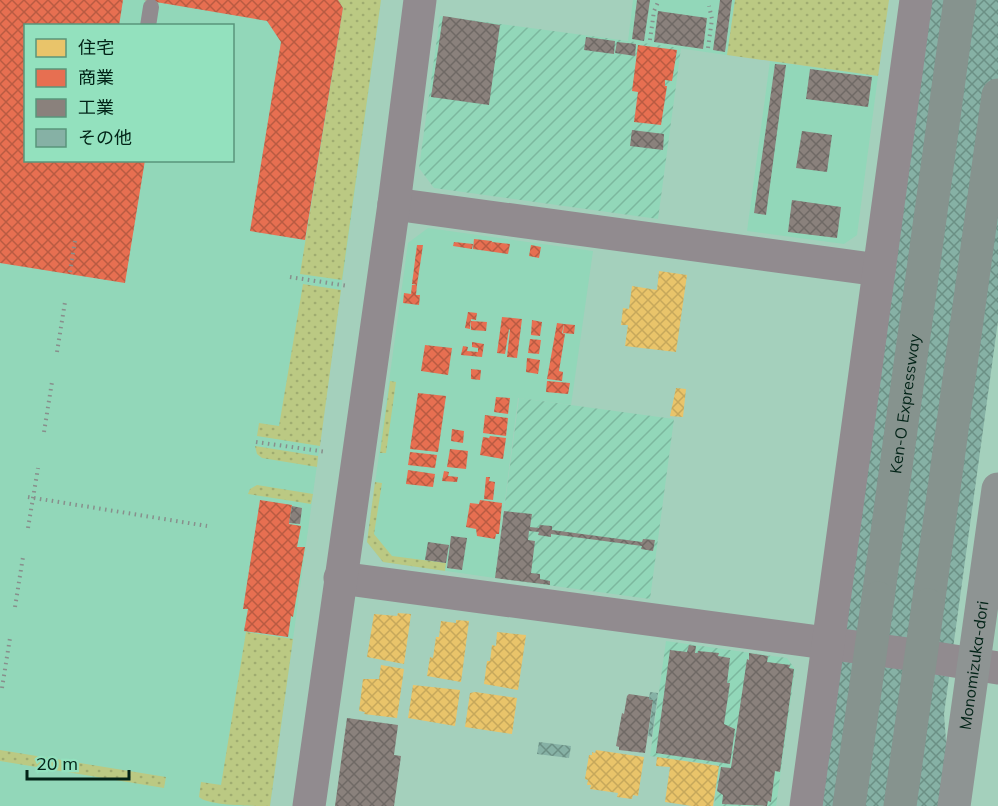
<svg xmlns="http://www.w3.org/2000/svg" width="998" height="806" font-family="Mulish,'Noto Sans JP',sans-serif">
	<style>
		.built { fill: #92d7b9; fill-rule: evenodd }
		.industrial { fill: url(#industrial-furrows) }
		.grass { fill: url(#grass-dots) }
		.homes { fill: url(#homes-cross-hatch) }
		.shops { fill: url(#shops-cross-hatch) }
		.industry { fill: url(#industry-cross-hatch) }
		.building { fill: url(#building-cross-hatch) }
		.lines { fill: none; stroke-linecap: round; stroke-linejoin: round }
		.path { stroke: #888f8c; stroke-width: 4; stroke-dasharray: 1.5 4.5; stroke-linecap: butt }
		.lane { stroke: #918b8f; stroke-width: 16 }
		.street { stroke: #918b8f; stroke-width: 33 }
		.secondary { stroke: #8e9493; stroke-width: 33 }
		.highway { stroke: #86938e; stroke-width: 33 }
		.highway-bridge { stroke: #86938e; stroke-width: 33 }
		.labels { text-anchor: middle; stroke-width: 6; stroke-linejoin: round; paint-order: stroke }
		.street-label { font-size: 16px; fill: #022317; stroke: #93e1be }
	</style>
	<defs>
		<pattern id="industrial-furrows" width="10" height="10" patternUnits="userSpaceOnUse" patternTransform="scale(1.5)"><rect width="10" height="10" fill="#92d7b9"/><path d="M-1 1l2-2M0 10L10 0M9 11l2-2" fill="none" stroke="#7cb89e"/></pattern>
		<pattern id="grass-dots" width="8" height="8" patternUnits="userSpaceOnUse" patternTransform="scale(1.5)"><rect width="8" height="8" fill="#bbc983"/><path d="M2 2h.1M6 6h.1" fill="none" stroke="#9fac70" stroke-width="1.8" stroke-linecap="round"/></pattern>
		<pattern id="homes-cross-hatch" width="8" height="8" patternUnits="userSpaceOnUse" patternTransform="scale(1.5)"><rect width="8" height="8" fill="#e9c46a"/><path d="M0 0l8 8M0 8l8-8" fill="none" stroke="#c6a85b"/></pattern>
		<pattern id="shops-cross-hatch" width="8" height="8" patternUnits="userSpaceOnUse" patternTransform="scale(1.5)"><rect width="8" height="8" fill="#e76f51"/><path d="M0 0l8 8M0 8l8-8" fill="none" stroke="#b95b42"/></pattern>
		<pattern id="industry-cross-hatch" width="8" height="8" patternUnits="userSpaceOnUse" patternTransform="scale(1.5)"><rect width="8" height="8" fill="#8a817c"/><path d="M0 0l8 8M0 8l8-8" fill="none" stroke="#6f6965"/></pattern>
		<pattern id="building-cross-hatch" width="8" height="8" patternUnits="userSpaceOnUse" patternTransform="scale(1.5)"><rect width="8" height="8" fill="#86b1a5"/><path d="M0 0l8 8M0 8l8-8" fill="none" stroke="#6b9085"/></pattern>
	</defs>
	<rect width="100%" height="100%" fill="#a4d0bc"/>
	<g class="built">
		<path d="M 0,0 L 381,0 L 270,806 L 0,806 ZM 26,26 L 232,26 L 232,160 L 26,160 Z"/>
		<path d="M 633,0 L 735,0 L 727,55 L 628,41 Z"/>
		<path d="M 770,61 L 878,76 L 857,235 L 844,244 L 747,231 Z"/>
		<path d="M 428,228 L 593,251 L 571,405 L 518,398 L 495,578 L 383,562 L 367,542 L 408,243 Z"/>
	</g>
	<g class="industrial">
		<path d="M 440,16 L 681,48 L 658,219 L 434,188 L 419,168 Z"/>
		<path d="M 519,398 L 674,419 L 650,599 L 495,578 Z"/>
		<path d="M 666,641 L 787,658 L 795,669 L 776,806 L 714,806 L 719,765 L 650,756 Z"/>
	</g>
	<g class="grass">
		<path d="M 338,0 L 381,0 L 342,280 L 300,274 L 343,8 Z"/>
		<path d="M 735,0 L 889,0 L 878,76 L 727,55 Z"/>
		<path d="M 303,284 L 341,290 L 320,446 L 257,436 L 259,423 L 279,426 Z"/>
		<path d="M 390,381 L 396,382 L 386,453 L 380,453 Z"/>
		<path d="M 255,446 L 318,456 L 317,467 L 262,458 L 257,454 Z"/>
		<path d="M 375,482 L 382,483 L 374,534 L 392,556 L 446,563 L 445,571 L 383,562 L 367,542 Z"/>
		<path d="M 257,485 L 313,494 L 311,504 L 248,494 L 250,489 Z"/>
		<path d="M 246,632 L 293,639 L 270,806 C 253,806 209,806 199,797 L 201,782 L 221,785 Z"/>
		<path d="M 0,750 L 166,777 L 164,788 L 0,761 Z"/>
	</g>
	<g class="homes">
		<path d="M 659,271 L 687,275 L 676,352 L 625,346 L 628,325 L 621,325 L 623,308 L 629,309 L 632,286 L 657,290 Z"/>
		<path d="M 676,388 L 686,389 L 683,417 L 670,416 Z"/>
		<path d="M 398,613 L 411,614 L 404,664 L 367,657 L 374,614 L 397,616 Z"/>
		<path d="M 456,620 L 469,621 L 461,682 L 427,676 L 430,657 L 433,658 L 436,637 L 439,637 L 441,621 L 456,623 Z"/>
		<path d="M 497,632 L 526,635 L 518,690 L 484,684 L 487,661 L 490,661 L 492,645 L 496,646 Z"/>
		<path d="M 381,665 L 404,669 L 397,718 L 364,714 L 365,712 L 359,711 L 363,679 L 379,679 Z"/>
		<path d="M 413,685 L 460,690 L 455,726 L 408,718 Z"/>
		<path d="M 475,692 L 517,698 L 512,734 L 465,727 L 470,693 Z"/>
		<path d="M 596,750 L 644,757 L 638,796 L 633,795 L 632,799 L 617,797 L 618,793 L 590,789 L 591,785 L 587,785 L 588,780 L 585,779 L 589,755 L 592,755 L 592,752 L 595,753 Z"/>
		<path d="M 657,757 L 719,766 L 713,806 L 692,806 L 665,802 L 670,767 L 656,766 Z"/>
	</g>
	<g class="shops">
		<path d="M 0,0 L 123,0 L 119,26 L 26,26 L 26,160 L 145,160 L 125,283 L 0,263 Z"/>
		<path d="M 144,0 L 338,0 L 343,8 L 305,240 L 250,231 L 281,42 L 267,21 Z"/>
		<path d="M 638,45 L 677,50 L 672,81 L 665,80 L 665,86 L 667,86 L 661,125 L 634,122 L 638,92 L 632,91 Z"/>
		<path d="M 474,239 L 492,241 L 491,249 L 492,242 L 510,244 L 508,254 L 473,249 Z"/>
		<path d="M 454,242 L 473,244 L 472,249 L 453,246 Z"/>
		<path d="M 417,245 L 423,245 L 417,285 L 412,284 Z"/>
		<path d="M 531,245 L 541,247 L 539,258 L 529,256 Z"/>
		<path d="M 412,285 L 417,285 L 416,295 L 420,295 L 419,305 L 403,303 L 404,293 L 411,294 Z"/>
		<path d="M 468,312 L 477,313 L 476,320 L 471,319 L 470,329 L 465,328 Z"/>
		<path d="M 502,317 L 522,319 L 517,358 L 507,357 L 510,330 L 509,329 L 505,354 L 497,353 Z"/>
		<path d="M 532,320 L 542,322 L 540,336 L 531,335 Z"/>
		<path d="M 471,321 L 487,322 L 486,331 L 471,330 Z"/>
		<path d="M 557,323 L 564,324 L 562,333 L 565,334 L 559,371 L 563,372 L 562,381 L 547,379 Z"/>
		<path d="M 564,324 L 575,325 L 574,334 L 563,333 Z"/>
		<path d="M 530,339 L 541,340 L 539,354 L 528,353 Z"/>
		<path d="M 472,342 L 484,344 L 482,357 L 461,355 L 463,346 L 468,347 L 467,351 L 478,352 L 478,348 L 472,347 Z"/>
		<path d="M 425,345 L 452,348 L 448,375 L 421,371 Z"/>
		<path d="M 527,358 L 540,360 L 538,374 L 526,372 Z"/>
		<path d="M 471,369 L 481,370 L 480,380 L 471,379 Z"/>
		<path d="M 547,381 L 570,383 L 568,394 L 546,392 Z"/>
		<path d="M 418,393 L 446,396 L 438,452 L 410,449 Z"/>
		<path d="M 496,397 L 510,398 L 508,414 L 494,412 Z"/>
		<path d="M 485,415 L 508,418 L 506,436 L 483,433 Z"/>
		<path d="M 452,429 L 464,431 L 463,443 L 451,441 Z"/>
		<path d="M 490,436 L 506,438 L 503,459 L 480,455 L 483,437 L 489,438 Z"/>
		<path d="M 450,449 L 468,451 L 466,469 L 447,467 Z"/>
		<path d="M 410,452 L 437,455 L 435,468 L 408,465 Z"/>
		<path d="M 408,470 L 435,474 L 433,487 L 406,484 Z"/>
		<path d="M 444,471 L 449,472 L 448,476 L 458,477 L 457,482 L 442,481 Z"/>
		<path d="M 486,477 L 490,477 L 489,481 L 495,482 L 493,500 L 484,499 Z"/>
		<path d="M 260,500 L 292,505 L 289,524 L 301,526 L 297,547 L 305,547 L 293,617 L 291,616 L 288,637 L 244,631 L 248,609 L 243,609 Z"/>
		<path d="M 480,500 L 502,503 L 499,534 L 496,534 L 495,539 L 477,536 L 476,529 L 466,527 L 470,503 L 479,504 Z"/>
	</g>
	<g class="industry">
		<path d="M 637,0 L 650,0 L 644,41 L 632,39 Z"/>
		<path d="M 720,0 L 732,0 L 725,52 L 713,50 Z"/>
		<path d="M 658,11 L 707,18 L 703,49 L 654,42 Z"/>
		<path d="M 443,16 L 500,25 L 489,105 L 431,97 Z"/>
		<path d="M 586,37 L 615,41 L 614,54 L 584,50 Z"/>
		<path d="M 617,42 L 636,44 L 635,56 L 615,53 Z"/>
		<path d="M 775,64 L 786,65 L 766,215 L 754,213 Z"/>
		<path d="M 810,69 L 872,77 L 868,107 L 806,99 Z"/>
		<path d="M 632,130 L 664,134 L 663,150 L 630,146 Z"/>
		<path d="M 802,131 L 832,135 L 827,172 L 796,168 Z"/>
		<path d="M 792,200 L 841,207 L 837,238 L 788,232 Z"/>
		<path d="M 292,506 L 302,508 L 300,524 L 289,523 Z"/>
		<path d="M 504,511 L 532,514 L 530,527 L 539,528 L 540,525 L 552,526 L 552,530 L 642,542 L 643,539 L 655,540 L 653,551 L 641,549 L 642,546 L 551,534 L 551,537 L 538,535 L 539,532 L 529,531 L 528,540 L 535,541 L 531,573 L 540,574 L 540,579 L 550,581 L 550,585 L 495,578 Z"/>
		<path d="M 451,536 L 467,538 L 462,570 L 447,568 Z"/>
		<path d="M 428,542 L 449,545 L 446,563 L 425,560 Z"/>
		<path d="M 689,645 L 696,646 L 695,653 L 698,653 L 698,651 L 719,653 L 718,656 L 730,658 L 727,683 L 730,683 L 724,724 L 735,729 L 730,764 L 656,753 L 670,650 L 687,652 Z"/>
		<path d="M 749,653 L 768,656 L 767,662 L 790,665 L 789,668 L 794,669 L 780,772 L 775,771 L 771,802 L 768,801 L 767,806 L 722,804 L 723,795 L 717,791 L 721,767 L 731,768 L 747,659 L 749,660 Z"/>
		<path d="M 629,694 L 649,697 L 649,699 L 653,700 L 645,753 L 619,750 L 619,747 L 616,746 L 622,713 L 624,714 L 627,696 Z"/>
		<path d="M 347,718 L 398,725 L 394,755 L 401,756 L 394,806 L 335,806 Z"/>
	</g>
	<g class="building">
		<path d="M 928,0 L 998,0 L 998,321 L 944,714 L 946,741 L 949,745 L 938,806 L 811,806 Z"/>
		<path d="M 650,692 L 658,693 L 652,737 L 648,736 L 653,700 L 649,699 Z"/>
		<path d="M 539,742 L 571,746 L 569,758 L 537,754 Z"/>
	</g>
	<g class="lines">
		<g class="path">
			<path d="M 650,40 L 654,11 L 659,0"/>
			<path d="M 708,48 L 712,19 L 709,6"/>
			<path d="M 70,272 L 75,241"/>
			<path d="M 290,277 L 348,286"/>
			<path d="M 57,352 L 65,302"/>
			<path d="M 44,432 L 52,382"/>
			<path d="M 256,442 L 327,452"/>
			<path d="M 28,497 L 207,526"/>
			<path d="M 28,528 L 38,468"/>
			<path d="M 15,607 L 23,557"/>
			<path d="M 2,688 L 10,638"/>
		</g>
		<path class="lane" d="M 148,26 L 151,7"/>
		<g class="street">
			<path d="M 394,204 L 879,270"/>
			<path d="M 340,578 L 923,656 L 998,668"/>
			<path d="M 309,806 L 394,204 L 420,0"/>
			<path d="M 806,806 L 916,0"/>
		</g>
		<path class="secondary" id="s1" d="M 954,806 L 998,489"/>
		<g class="highway">
			<path id="s2" d="M 878,598 L 960,0"/>
			<path d="M 928,605 L 998,95"/>
		</g>
		<g class="highway-bridge">
			<path d="M 849,806 L 878,598"/>
			<path d="M 900,806 L 928,605"/>
		</g>
	</g>
	<g class="labels">
		<g class="street-label">
			<text dy="6" stroke="none"><textPath href="#s2" startOffset="196">Ken-O Expressway</textPath></text>
			<text dy="6" stroke="none"><textPath href="#s1" startOffset="142">Monomizuka-dori</textPath></text>
		</g>
	</g>
	<rect x="24" y="24" width="210" height="138" fill="#93e1be" stroke="#59957b" stroke-width="1.5"/>
	<rect x="36" y="39" width="30" height="18" fill="#e9c46a" stroke="#59957b" stroke-width="1.5"/>
	<text x="78" y="54" font-size="18" fill="#022317">住宅</text>
	<rect x="36" y="69" width="30" height="18" fill="#e76f51" stroke="#59957b" stroke-width="1.5"/>
	<text x="78" y="84" font-size="18" fill="#022317">商業</text>
	<rect x="36" y="99" width="30" height="18" fill="#8a817c" stroke="#59957b" stroke-width="1.5"/>
	<text x="78" y="114" font-size="18" fill="#022317">工業</text>
	<rect x="36" y="129" width="30" height="18" fill="#86b1a5" stroke="#59957b" stroke-width="1.5"/>
	<text x="78" y="144" font-size="18" fill="#022317">その他</text>
	<path d="M27 770v9h102v-9" fill="none" stroke="#022317" stroke-width="3"/>
	<text x="36" y="770" font-size="18" fill="#022317" stroke="#93e1be" stroke-width="4.5" paint-order="stroke">20 m</text>
</svg>
